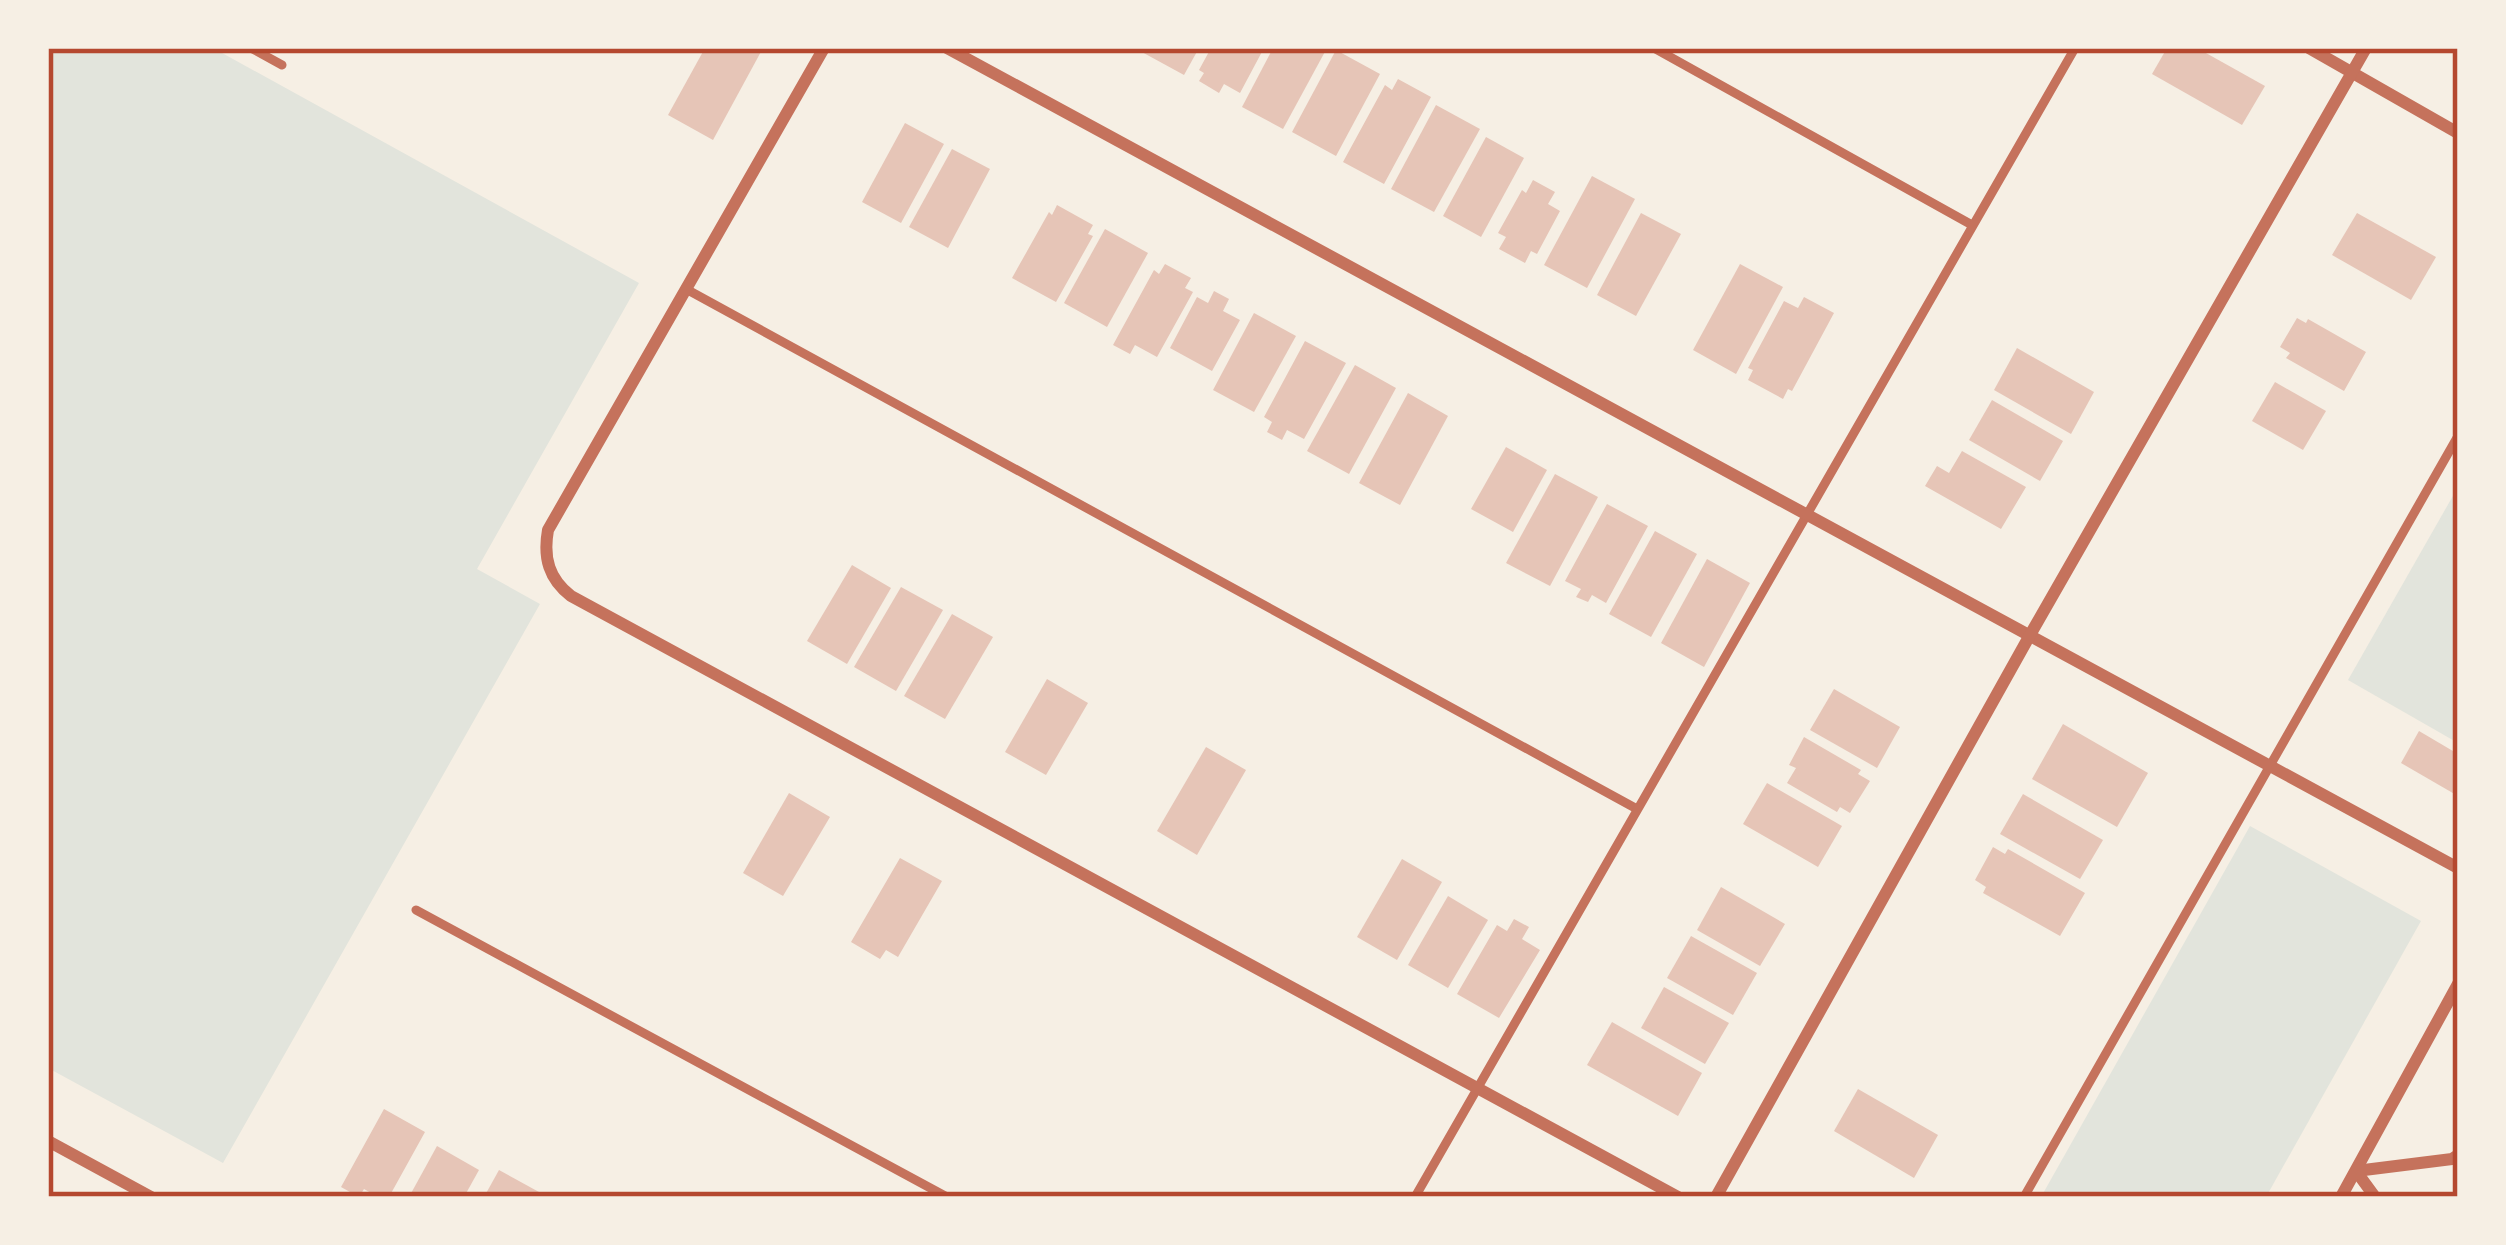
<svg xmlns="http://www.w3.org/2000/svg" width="2506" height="1245" font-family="'DejaVu Sans',sans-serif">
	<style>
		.green { fill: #e2e4dc }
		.building { fill: #e6c5b7 }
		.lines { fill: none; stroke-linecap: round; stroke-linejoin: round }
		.service { stroke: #c5725c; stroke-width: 9 }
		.minor { stroke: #c5725c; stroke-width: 12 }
		.neatline { fill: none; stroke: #b5482f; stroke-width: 4.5 }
	</style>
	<rect width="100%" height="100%" fill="#f6efe4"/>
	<g class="green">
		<path d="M 48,48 L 213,48 L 639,283 L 477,569 L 540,604 L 223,1163 L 48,1068 Z"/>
		<path d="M 2458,487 L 2458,743 L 2348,680 Z"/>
		<path d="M 2250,826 L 2421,921 L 2266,1197 L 2041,1197 Z"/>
	</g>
	<g class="building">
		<path d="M 705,48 L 763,48 L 713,140 L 668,115 Z"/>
		<path d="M 1142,48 L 1199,48 L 1184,75 L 1140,51 Z"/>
		<path d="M 1211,48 L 1264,48 L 1240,93 L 1224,84 L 1219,93 L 1199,81 L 1204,73 L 1199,70 Z"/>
		<path d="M 1273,48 L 1327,48 L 1283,129 L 1242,107 Z"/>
		<path d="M 2167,48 L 2197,48 L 2265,86 L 2242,125 L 2152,74 Z"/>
		<path d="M 1336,50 L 1380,74 L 1336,156 L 1292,132 Z"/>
		<path d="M 1398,79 L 1431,97 L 1384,184 L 1343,162 L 1385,85 L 1392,90 Z"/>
		<path d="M 1436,105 L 1480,129 L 1434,212 L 1391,189 Z"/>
		<path d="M 905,123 L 944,144 L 901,223 L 862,202 Z"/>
		<path d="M 1486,137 L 1524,158 L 1481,237 L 1443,216 Z"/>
		<path d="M 952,149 L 990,169 L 948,248 L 909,227 Z"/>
		<path d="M 1592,176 L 1635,199 L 1587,288 L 1544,265 Z"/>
		<path d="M 1533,180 L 1555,192 L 1548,204 L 1560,211 L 1537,254 L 1531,251 L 1525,263 L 1499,249 L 1506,237 L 1498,233 L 1522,190 L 1526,193 Z"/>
		<path d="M 1057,205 L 1093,225 L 1088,234 L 1093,236 L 1056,302 L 1012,278 L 1049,212 L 1052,215 Z"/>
		<path d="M 1641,213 L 1681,234 L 1636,316 L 1597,295 Z"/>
		<path d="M 2357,213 L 2436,257 L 2411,300 L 2332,255 Z"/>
		<path d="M 1105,229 L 1148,253 L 1107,327 L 1064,303 Z"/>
		<path d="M 1165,264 L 1191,278 L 1185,288 L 1193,292 L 1157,357 L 1135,345 L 1130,354 L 1113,345 L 1154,270 L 1159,274 Z"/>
		<path d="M 1740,264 L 1783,287 L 1736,374 L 1693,350 Z"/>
		<path d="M 1214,291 L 1229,299 L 1223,311 L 1240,320 L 1212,371 L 1170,348 L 1197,297 L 1208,303 Z"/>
		<path d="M 1804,297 L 1834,313 L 1792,391 L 1788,389 L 1783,399 L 1748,380 L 1753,370 L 1748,368 L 1784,301 L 1798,308 Z"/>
		<path d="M 1254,313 L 1296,336 L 1254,412 L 1213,390 Z"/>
		<path d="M 2297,318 L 2306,323 L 2308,319 L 2366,352 L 2344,391 L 2286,358 L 2290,353 L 2280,347 Z"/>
		<path d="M 1305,341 L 1346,363 L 1304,439 L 1287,430 L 1282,440 L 1267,432 L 1272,422 L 1264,417 Z"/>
		<path d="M 2017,348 L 2094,392 L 2071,434 L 1994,390 Z"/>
		<path d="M 1355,365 L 1396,388 L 1349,474 L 1307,451 Z"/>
		<path d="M 2275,382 L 2326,411 L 2303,450 L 2252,421 Z"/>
		<path d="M 1408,393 L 1448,416 L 1400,505 L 1359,483 Z"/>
		<path d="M 1992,400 L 2063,441 L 2040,481 L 1969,440 Z"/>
		<path d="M 1506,447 L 1547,470 L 1513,532 L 1471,509 Z"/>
		<path d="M 1962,451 L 2026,487 L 2001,529 L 1925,486 L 1937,466 L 1949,473 Z"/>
		<path d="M 1555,474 L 1598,497 L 1550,586 L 1506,563 Z"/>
		<path d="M 1607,504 L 1648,526 L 1606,603 L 1592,595 L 1588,602 L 1576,597 L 1581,589 L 1565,581 Z"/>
		<path d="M 1655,531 L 1697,554 L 1651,637 L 1609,614 Z"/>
		<path d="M 1707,559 L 1750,583 L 1704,667 L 1661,643 Z"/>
		<path d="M 852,565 L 891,588 L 847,664 L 807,641 Z"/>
		<path d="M 901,587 L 943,610 L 896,691 L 854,667 Z"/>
		<path d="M 952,614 L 993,637 L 945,719 L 904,696 Z"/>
		<path d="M 1047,679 L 1088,703 L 1046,775 L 1005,752 Z"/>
		<path d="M 1834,689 L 1900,727 L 1877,768 L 1810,730 Z"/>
		<path d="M 2063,724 L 2148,773 L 2117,827 L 2032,779 Z"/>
		<path d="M 2419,731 L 2458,754 L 2458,796 L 2401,763 Z"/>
		<path d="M 1804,737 L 1861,770 L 1858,774 L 1870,781 L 1850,813 L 1840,807 L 1837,812 L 1787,783 L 1796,768 L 1789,765 Z"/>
		<path d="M 1206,747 L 1246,770 L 1197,855 L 1157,831 Z"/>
		<path d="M 1767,783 L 1842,826 L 1818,867 L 1743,824 Z"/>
		<path d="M 789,793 L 830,817 L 783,896 L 743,873 Z"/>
		<path d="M 2023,794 L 2103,840 L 2080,879 L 2000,834 Z"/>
		<path d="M 1993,847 L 2005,854 L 2008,849 L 2085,893 L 2060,936 L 1983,893 L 1986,887 L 1975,880 Z"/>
		<path d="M 900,858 L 942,881 L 898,957 L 886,950 L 880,959 L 851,942 Z"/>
		<path d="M 1402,859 L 1442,882 L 1397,960 L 1357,937 Z"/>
		<path d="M 1721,887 L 1785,924 L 1760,966 L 1697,930 Z"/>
		<path d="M 1448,896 L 1488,920 L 1448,988 L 1408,965 Z"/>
		<path d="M 1514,919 L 1529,927 L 1522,939 L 1540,950 L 1499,1018 L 1457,994 L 1497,925 L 1507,931 Z"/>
		<path d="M 1691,936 L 1757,973 L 1733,1015 L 1667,978 Z"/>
		<path d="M 1664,987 L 1729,1023 L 1705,1064 L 1641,1028 Z"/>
		<path d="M 1612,1022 L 1702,1073 L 1678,1116 L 1587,1065 Z"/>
		<path d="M 1858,1089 L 1938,1135 L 1914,1178 L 1834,1131 Z"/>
		<path d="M 384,1109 L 425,1132 L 389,1197 L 378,1197 L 364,1189 L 359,1197 L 341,1187 Z"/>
		<path d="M 437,1146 L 479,1170 L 464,1197 L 409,1197 Z"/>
		<path d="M 499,1170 L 539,1192 L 536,1197 L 484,1197 Z"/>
	</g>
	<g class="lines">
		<g class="service">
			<path d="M 251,48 L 282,65"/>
			<path d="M 1654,48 L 1972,225"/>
			<path d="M 686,289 L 1637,809"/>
			<path d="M 416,910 L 947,1197"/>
			<path d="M 1415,1197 L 2075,48"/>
			<path d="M 2024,1197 L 2458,436"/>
		</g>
		<g class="minor">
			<path d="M 824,48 L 548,530 C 543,558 549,579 571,596 L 1678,1197"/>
			<path d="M 947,48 L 2458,868"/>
			<path d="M 2309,48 L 2458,133"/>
			<path d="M 48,1141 L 151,1197"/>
			<path d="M 2356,1171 L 2452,1159 L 2458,1155"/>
			<path d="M 2356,1171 L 2375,1197"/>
			<path d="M 1716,1197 L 2030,635 L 2366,48"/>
			<path d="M 2341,1197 L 2458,984"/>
		</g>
	</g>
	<rect width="2506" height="1245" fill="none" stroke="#f6efe4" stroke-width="102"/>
	<rect x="51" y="51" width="2404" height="1143" class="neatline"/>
</svg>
